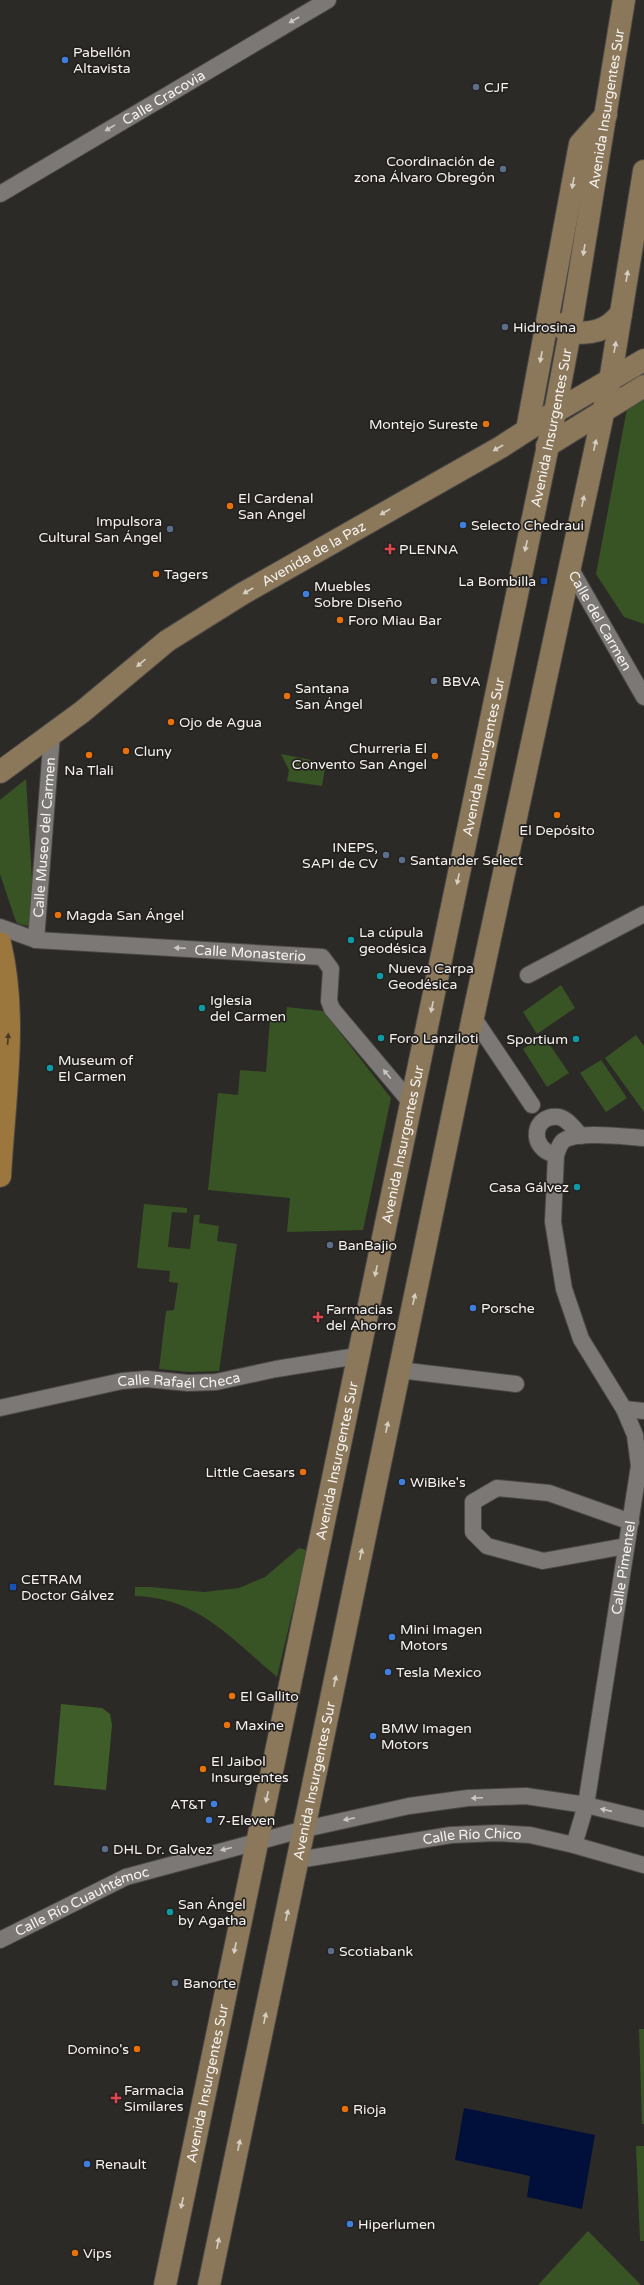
<svg xmlns="http://www.w3.org/2000/svg" width="644" height="2285" font-family="'Varela Round',sans-serif">
	<style>
		.green { fill: #385324 }
		.forest { fill: #3f5d28 }
		.water { fill: #00103a }
		.lines { fill: none; stroke-linecap: round; stroke-linejoin: round }
		.street-casing { stroke: #4b4846; stroke-width: 18 }
		.secondary-casing { stroke: #4b4846; stroke-width: 24 }
		.primary-casing { stroke: #4b4846; stroke-width: 24 }
		.street { stroke: #7b7875; stroke-width: 16 }
		.secondary { stroke: #8b7759; stroke-width: 22 }
		.primary { stroke: #9b773d; stroke-width: 22 }
		.oneway { fill: #cac8c6 }
		.oneway2 { fill: #d5cec3 }
		.oneway3 { fill: #473a27 }
		.shop-dot { fill: #3f7fe0; stroke: #23201e; stroke-width: 1.5 }
		.service-dot { fill: #5c6f8a; stroke: #23201e; stroke-width: 1.5 }
		.food-dot { fill: #e8710a; stroke: #23201e; stroke-width: 1.5 }
		.health-dot { fill: #e0444e; stroke: #23201e; stroke-width: 1.5 }
		.transit-dot { fill: #1a4fb4; stroke: #23201e; stroke-width: 1.5 }
		.culture-dot { fill: #0f9aa8; stroke: #23201e; stroke-width: 1.5 }
		.labels { text-anchor: middle; stroke-width: 3.5; stroke-linejoin: round; paint-order: stroke }
		.poi-label { font-size: 14px; fill: #f5f3f1; stroke: #23201e; text-anchor: start }
		.street-label { font-size: 14px; fill: #f5f3f1; stroke: #23201e }
	</style>
	<rect width="100%" height="100%" fill="#2c2a27"/>
	<g class="green">
		<path d="M 644,393 L 644,624 L 624,617 L 596,574 L 628,403 Z"/>
		<path d="M 281,754 L 326,763 L 322,786 L 287,781 L 289,770 Z"/>
		<path d="M 26,779 L 34,914 L 31,923 L 27,926 L 17,923 L 15,919 L 0,874 L 0,800 Z"/>
		<path d="M 561,985 L 575,1008 L 537,1034 L 523,1012 Z"/>
		<path d="M 287,1007 L 323,1011 L 391,1098 L 363,1230 L 287,1232 L 290,1198 L 208,1190 L 218,1093 L 238,1095 L 240,1070 L 266,1072 L 270,1019 L 285,1021 Z"/>
		<path d="M 543,1035 L 569,1073 L 547,1087 L 523,1049 Z"/>
		<path d="M 636,1035 L 644,1046 L 644,1112 L 605,1058 Z"/>
		<path d="M 601,1060 L 627,1098 L 606,1112 L 580,1073 Z"/>
		<path d="M 144,1204 L 187,1208 L 187,1213 L 172,1212 L 168,1247 L 190,1249 L 194,1215 L 200,1215 L 199,1223 L 219,1226 L 217,1241 L 237,1244 L 219,1371 L 189,1372 L 159,1369 L 166,1311 L 174,1310 L 178,1283 L 169,1282 L 170,1271 L 137,1268 Z"/>
		<path d="M 299,1548 L 307,1550 L 277,1677 C 233,1640 197,1597 135,1596 L 135,1587 L 150,1587 L 204,1592 L 239,1588 L 265,1577 Z"/>
		<path d="M 639,2029 L 644,2029 L 644,2124 L 642,2124 Z"/>
		<path d="M 636,2146 L 644,2146 L 644,2241 L 640,2241 Z"/>
		<path d="M 588,2231 L 641,2285 L 538,2285 Z"/>
	</g>
	<path class="forest" d="M 61,1704 L 102,1708 L 110,1714 L 112,1725 L 106,1790 L 54,1785 Z"/>
	<path class="water" d="M 464,2108 L 595,2135 L 582,2209 L 527,2197 L 530,2176 L 455,2160 Z"/>
	<g class="lines">
		<defs>
			<g id="street">
				<path id="s1" d="M 0,194 L 328,0"/>
				<path id="s2" d="M 569,566 L 644,697"/>
				<path id="s3" d="M 0,927 L 36,940 L 322,957 L 331,969 L 329,1001 L 332,1009 L 412,1104"/>
				<path id="s4" d="M 36,940 L 52,734"/>
				<path d="M 528,975 L 644,914"/>
				<path d="M 473,1017 L 532,1105"/>
				<path d="M 556,1155 C 527,1149 533,1113 559,1117 C 568,1119 575,1130 581,1136"/>
				<path d="M 399,1370 L 516,1384"/>
				<path id="s5" d="M 0,1408 L 122,1381 L 147,1379 L 188,1383 L 216,1382 L 276,1369 L 357,1356"/>
				<path d="M 624,1409 L 644,1411"/>
				<path d="M 626,1546 L 543,1561 L 487,1546 L 473,1532 L 473,1502 L 497,1488 L 549,1493 L 631,1522"/>
				<path id="s6" d="M 574,1845 L 586,1805 L 639,1466 L 635,1435 L 624,1409 L 581,1339 L 564,1289 L 553,1222 L 556,1155 C 558,1150 559,1145 563,1141 C 577,1130 626,1137 644,1138"/>
				<path id="s7" d="M 298,1860 L 451,1835 L 497,1833 L 530,1835 L 574,1845 L 644,1865"/>
				<path id="s8" d="M 0,1940 L 126,1877 L 305,1829 L 409,1806 L 468,1798 L 526,1796 L 586,1805 L 644,1819"/>
			</g>
			<g id="secondary">
				<path d="M 559,324 C 568,338 598,333 609,325 C 613,322 617,318 621,314"/>
				<path d="M 527,430 L 580,144 L 606,115"/>
				<path d="M 547,446 L 644,386"/>
				<path id="s9" d="M 0,772 L 82,712 L 167,641 L 242,594 L 501,447 L 555,412 L 644,360"/>
				<path id="s10" d="M 165,2285 L 555,412 L 570,332 L 624,0"/>
				<path id="s11" d="M 209,2285 L 473,1017 L 610,381 L 644,171"/>
			</g>
			<path id="primary" d="M 0,943 C 18,1017 4,1100 0,1176"/>
		</defs>
		<use href="#street" class="street-casing"/>
		<use href="#secondary" class="secondary-casing"/>
		<use href="#primary" class="primary-casing"/>
		<use href="#street" class="street"/>
		<use href="#secondary" class="secondary"/>
		<use href="#primary" class="primary"/>
	</g>
	<defs><path id="oneway-solid" d="M-6-.8H1V-3.2L6.5 0L1 3.2V.8H-6Z"/></defs>
	<g class="oneway">
		<use href="#oneway-solid" transform="translate(294 20) rotate(150)"/>
		<use href="#oneway-solid" transform="translate(110 128) rotate(149)"/>
		<use href="#oneway-solid" transform="translate(180 948) rotate(-177)"/>
		<use href="#oneway-solid" transform="translate(387 1074) rotate(-130)"/>
		<use href="#oneway-solid" transform="translate(477 1798) rotate(178)"/>
		<use href="#oneway-solid" transform="translate(606 1810) rotate(-167)"/>
		<use href="#oneway-solid" transform="translate(349 1819) rotate(168)"/>
		<use href="#oneway-solid" transform="translate(226 1849) rotate(166)"/>
	</g>
	<g class="oneway2">
		<use href="#oneway-solid" transform="translate(573 183) rotate(100)"/>
		<use href="#oneway-solid" transform="translate(584 250) rotate(99)"/>
		<use href="#oneway-solid" transform="translate(627 276) rotate(-81)"/>
		<use href="#oneway-solid" transform="translate(615 347) rotate(-80)"/>
		<use href="#oneway-solid" transform="translate(541 357) rotate(101)"/>
		<use href="#oneway-solid" transform="translate(595 445) rotate(-77)"/>
		<use href="#oneway-solid" transform="translate(498 448) rotate(150)"/>
		<use href="#oneway-solid" transform="translate(583 501) rotate(-78)"/>
		<use href="#oneway-solid" transform="translate(385 512) rotate(150)"/>
		<use href="#oneway-solid" transform="translate(526 546) rotate(102)"/>
		<use href="#oneway-solid" transform="translate(248 591) rotate(150)"/>
		<use href="#oneway-solid" transform="translate(141 663) rotate(140)"/>
		<use href="#oneway-solid" transform="translate(458 879) rotate(102)"/>
		<use href="#oneway-solid" transform="translate(432 1007) rotate(102)"/>
		<use href="#oneway-solid" transform="translate(376 1271) rotate(102)"/>
		<use href="#oneway-solid" transform="translate(414 1299) rotate(-78)"/>
		<use href="#oneway-solid" transform="translate(387 1427) rotate(-78)"/>
		<use href="#oneway-solid" transform="translate(361 1554) rotate(-78)"/>
		<use href="#oneway-solid" transform="translate(335 1681) rotate(-78)"/>
		<use href="#oneway-solid" transform="translate(267 1797) rotate(102)"/>
		<use href="#oneway-solid" transform="translate(287 1915) rotate(-78)"/>
		<use href="#oneway-solid" transform="translate(235 1948) rotate(102)"/>
		<use href="#oneway-solid" transform="translate(265 2018) rotate(-78)"/>
		<use href="#oneway-solid" transform="translate(239 2145) rotate(-78)"/>
		<use href="#oneway-solid" transform="translate(182 2203) rotate(102)"/>
		<use href="#oneway-solid" transform="translate(218 2243) rotate(-78)"/>
	</g>
	<use class="oneway3" href="#oneway-solid" transform="translate(8 1039) rotate(-86)"/>
	<g class="shop-dot">
		<circle cx="65" cy="60" r="4"/>
		<circle cx="463" cy="525" r="4"/>
		<circle cx="306" cy="594" r="4"/>
		<circle cx="473" cy="1308" r="4"/>
		<circle cx="402" cy="1482" r="4"/>
		<circle cx="392" cy="1637" r="4"/>
		<circle cx="388" cy="1672" r="4"/>
		<circle cx="373" cy="1736" r="4"/>
		<circle cx="214" cy="1804" r="4"/>
		<circle cx="209" cy="1820" r="4"/>
		<circle cx="87" cy="2164" r="4"/>
		<circle cx="350" cy="2224" r="4"/>
	</g>
	<g class="service-dot">
		<circle cx="476" cy="87" r="4"/>
		<circle cx="503" cy="169" r="4"/>
		<circle cx="505" cy="327" r="4"/>
		<circle cx="170" cy="529" r="4"/>
		<circle cx="434" cy="681" r="4"/>
		<circle cx="386" cy="855" r="4"/>
		<circle cx="402" cy="860" r="4"/>
		<circle cx="330" cy="1245" r="4"/>
		<circle cx="105" cy="1849" r="4"/>
		<circle cx="331" cy="1951" r="4"/>
		<circle cx="175" cy="1983" r="4"/>
	</g>
	<g class="food-dot">
		<circle cx="486" cy="424" r="4"/>
		<circle cx="230" cy="506" r="4"/>
		<circle cx="156" cy="574" r="4"/>
		<circle cx="340" cy="620" r="4"/>
		<circle cx="287" cy="696" r="4"/>
		<circle cx="171" cy="722" r="4"/>
		<circle cx="126" cy="751" r="4"/>
		<circle cx="89" cy="755" r="4"/>
		<circle cx="435" cy="756" r="4"/>
		<circle cx="557" cy="815" r="4"/>
		<circle cx="58" cy="915" r="4"/>
		<circle cx="303" cy="1472" r="4"/>
		<circle cx="232" cy="1696" r="4"/>
		<circle cx="227" cy="1725" r="4"/>
		<circle cx="203" cy="1769" r="4"/>
		<circle cx="137" cy="2049" r="4"/>
		<circle cx="345" cy="2109" r="4"/>
		<circle cx="75" cy="2253" r="4"/>
	</g>
	<g class="health-dot">
		<path d="M388 543h4v4h4v4h-4v4h-4v-4h-4v-4h4z"/>
		<path d="M316 1311h4v4h4v4h-4v4h-4v-4h-4v-4h4z"/>
		<path d="M114 2092h4v4h4v4h-4v4h-4v-4h-4v-4h4z"/>
	</g>
	<g class="transit-dot">
		<rect x="540" y="577" width="8" height="8" rx="2"/>
		<rect x="9" y="1583" width="8" height="8" rx="2"/>
	</g>
	<g class="culture-dot">
		<circle cx="351" cy="940" r="4"/>
		<circle cx="380" cy="976" r="4"/>
		<circle cx="202" cy="1008" r="4"/>
		<circle cx="381" cy="1038" r="4"/>
		<circle cx="576" cy="1039" r="4"/>
		<circle cx="50" cy="1068" r="4"/>
		<circle cx="577" cy="1187" r="4"/>
		<circle cx="170" cy="1912" r="4"/>
	</g>
	<g class="labels">
		<g class="poi-label">
			<text x="73" y="57">Pabellón<tspan x="73" dy="16">Altavista</tspan></text>
			<text x="484" y="92">CJF</text>
			<text x="495" y="166" text-anchor="end">Coordinación de<tspan x="495" dy="16">zona Álvaro Obregón</tspan></text>
			<text x="513" y="332">Hidrosina</text>
			<text x="478" y="429" text-anchor="end">Montejo Sureste</text>
			<text x="238" y="503">El Cardenal<tspan x="238" dy="16">San Angel</tspan></text>
			<text x="162" y="526" text-anchor="end">Impulsora<tspan x="162" dy="16">Cultural San Ángel</tspan></text>
			<text x="471" y="530">Selecto Chedraui</text>
			<text x="399" y="554">PLENNA</text>
			<text x="164" y="579">Tagers</text>
			<text x="536" y="586" text-anchor="end">La Bombilla</text>
			<text x="314" y="591">Muebles<tspan x="314" dy="16">Sobre Diseño</tspan></text>
			<text x="348" y="625">Foro Miau Bar</text>
			<text x="442" y="686">BBVA</text>
			<text x="295" y="693">Santana<tspan x="295" dy="16">San Ángel</tspan></text>
			<text x="179" y="727">Ojo de Agua</text>
			<text x="427" y="753" text-anchor="end">Churreria El<tspan x="427" dy="16">Convento San Angel</tspan></text>
			<text x="134" y="756">Cluny</text>
			<text x="89" y="775" text-anchor="middle">Na Tlali</text>
			<text x="557" y="835" text-anchor="middle">El Depósito</text>
			<text x="378" y="852" text-anchor="end">INEPS,<tspan x="378" dy="16">SAPI de CV</tspan></text>
			<text x="410" y="865">Santander Select</text>
			<text x="66" y="920">Magda San Ángel</text>
			<text x="359" y="937">La cúpula<tspan x="359" dy="16">geodésica</tspan></text>
			<text x="388" y="973">Nueva Carpa<tspan x="388" dy="16">Geodésica</tspan></text>
			<text x="210" y="1005">Iglesia<tspan x="210" dy="16">del Carmen</tspan></text>
			<text x="389" y="1043">Foro Lanziloti</text>
			<text x="568" y="1044" text-anchor="end">Sportium</text>
			<text x="58" y="1065">Museum of<tspan x="58" dy="16">El Carmen</tspan></text>
			<text x="569" y="1192" text-anchor="end">Casa Gálvez</text>
			<text x="338" y="1250">BanBajio</text>
			<text x="481" y="1313">Porsche</text>
			<text x="326" y="1314">Farmacias<tspan x="326" dy="16">del Ahorro</tspan></text>
			<text x="295" y="1477" text-anchor="end">Little Caesars</text>
			<text x="410" y="1487">WiBike's</text>
			<text x="21" y="1584">CETRAM<tspan x="21" dy="16">Doctor Gálvez</tspan></text>
			<text x="400" y="1634">Mini Imagen<tspan x="400" dy="16">Motors</tspan></text>
			<text x="396" y="1677">Tesla Mexico</text>
			<text x="240" y="1701">El Gallito</text>
			<text x="235" y="1730">Maxine</text>
			<text x="381" y="1733">BMW Imagen<tspan x="381" dy="16">Motors</tspan></text>
			<text x="211" y="1766">El Jaibol<tspan x="211" dy="16">Insurgentes</tspan></text>
			<text x="206" y="1809" text-anchor="end">AT&amp;T</text>
			<text x="217" y="1825">7-Eleven</text>
			<text x="113" y="1854">DHL Dr. Galvez</text>
			<text x="178" y="1909">San Ángel<tspan x="178" dy="16">by Agatha</tspan></text>
			<text x="339" y="1956">Scotiabank</text>
			<text x="183" y="1988">Banorte</text>
			<text x="129" y="2054" text-anchor="end">Domino's</text>
			<text x="124" y="2095">Farmacia<tspan x="124" dy="16">Similares</tspan></text>
			<text x="353" y="2114">Rioja</text>
			<text x="95" y="2169">Renault</text>
			<text x="358" y="2229">Hiperlumen</text>
			<text x="83" y="2258">Vips</text>
		</g>
		<g class="street-label">
			<text dy="5" stroke="none"><textPath href="#s1" startOffset="190">Calle Cracovia</textPath></text>
			<text dy="5" stroke="none"><textPath href="#s10" startOffset="2221">Avenida Insurgentes Sur</textPath></text>
			<text dy="5" stroke="none"><textPath href="#s10" startOffset="1897">Avenida Insurgentes Sur</textPath></text>
			<text dy="5" stroke="none"><textPath href="#s9" startOffset="383">Avenida de la Paz</textPath></text>
			<text dy="5" stroke="none"><textPath href="#s2" startOffset="63">Calle del Carmen</textPath></text>
			<text dy="5" stroke="none"><textPath href="#s10" startOffset="1561">Avenida Insurgentes Sur</textPath></text>
			<text dy="5" stroke="none"><textPath href="#s4" startOffset="103">Calle Museo del Carmen</textPath></text>
			<text dy="5" stroke="none"><textPath href="#s3" startOffset="253">Calle Monasterio</textPath></text>
			<text dy="5" stroke="none"><textPath href="#s10" startOffset="1165">Avenida Insurgentes Sur</textPath></text>
			<text dy="5" stroke="none"><textPath href="#s5" startOffset="182">Calle Rafaél Checa</textPath></text>
			<text dy="5" stroke="none"><textPath href="#s10" startOffset="842">Avenida Insurgentes Sur</textPath></text>
			<text dy="5" stroke="none"><textPath href="#s6" startOffset="282">Calle Pimentel</textPath></text>
			<text dy="5" stroke="none"><textPath href="#s11" startOffset="515">Avenida Insurgentes Sur</textPath></text>
			<text dy="5" stroke="none"><textPath href="#s7" startOffset="176">Calle Río Chico</textPath></text>
			<text dy="5" stroke="none"><textPath href="#s8" startOffset="91">Calle Río Cuauhtémoc</textPath></text>
			<text dy="5" stroke="none"><textPath href="#s10" startOffset="206">Avenida Insurgentes Sur</textPath></text>
		</g>
	</g>
</svg>
